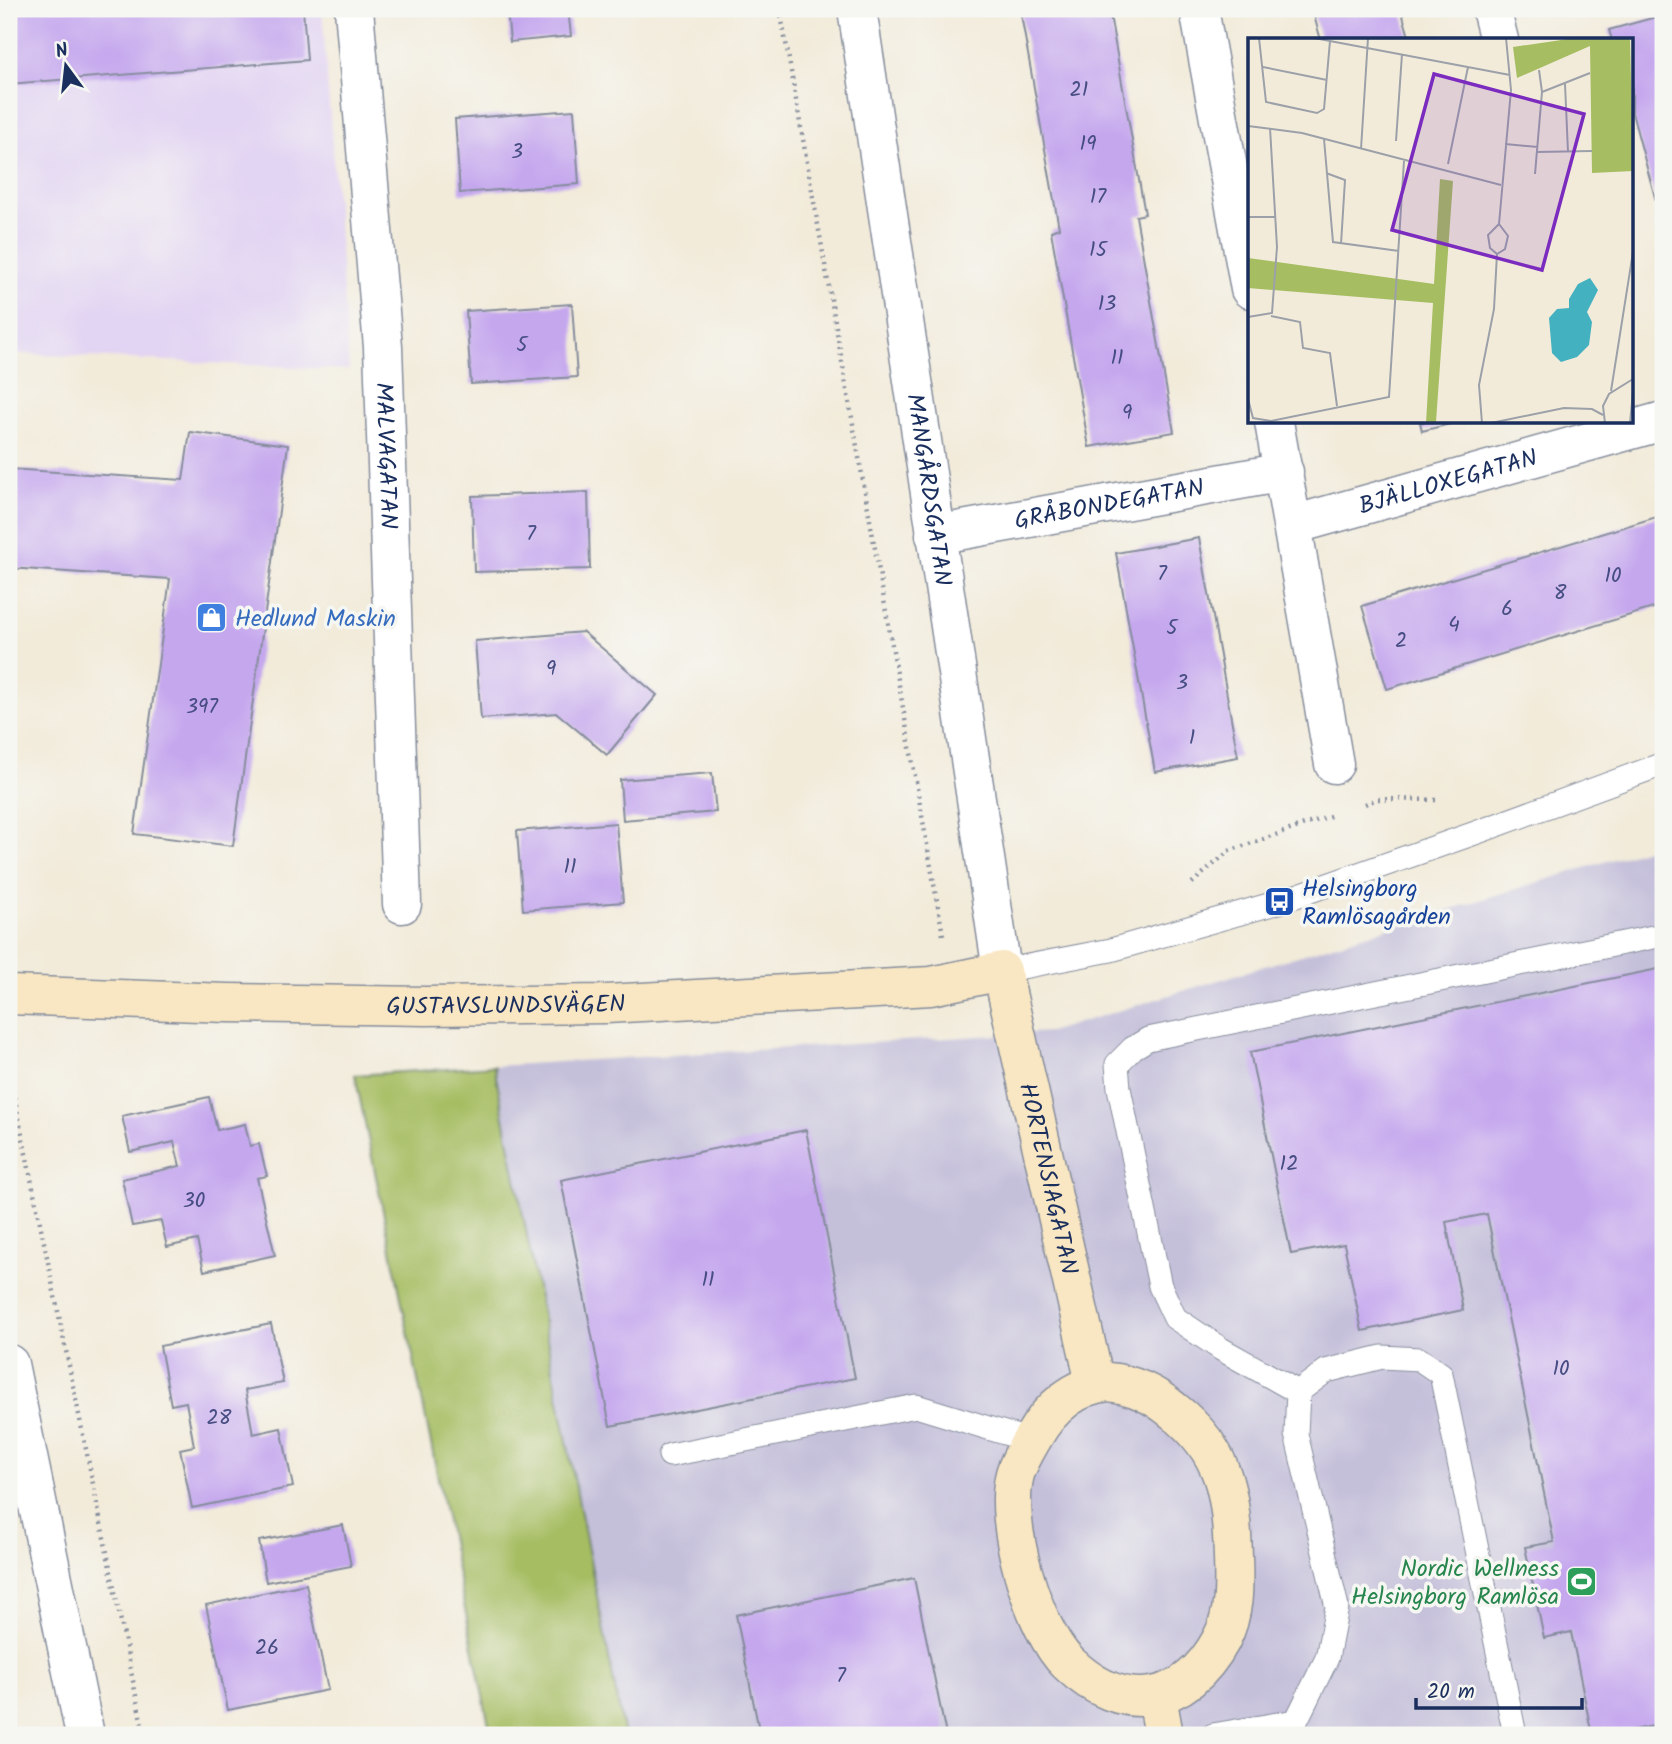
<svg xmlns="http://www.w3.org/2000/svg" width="1672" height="1744" font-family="Kalam,sans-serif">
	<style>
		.built { fill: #e2d4f3 }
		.industrial { fill: #c5c0da }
		.green { fill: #a6bd62; stroke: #607660; stroke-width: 2 }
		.building { fill: #c5a7ee }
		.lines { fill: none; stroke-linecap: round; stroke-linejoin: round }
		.lane-casing { stroke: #868d9c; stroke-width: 25 }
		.street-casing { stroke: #868d9c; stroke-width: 41 }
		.secondary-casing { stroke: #868d9c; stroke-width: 41 }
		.path { stroke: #868d9c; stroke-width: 4.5; stroke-dasharray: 2 5; stroke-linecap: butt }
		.lane { stroke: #fff; stroke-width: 23 }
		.street { stroke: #fff; stroke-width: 38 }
		.secondary { stroke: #f9e7c3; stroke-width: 38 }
		.labels { text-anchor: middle; stroke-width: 7; stroke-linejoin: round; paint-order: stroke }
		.number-label { font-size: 21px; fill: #464d82 }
		.street-label { font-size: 24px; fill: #1b2f5e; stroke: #f6f6f2 }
		.shop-label { font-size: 24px; fill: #366cbe; stroke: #f6f6f2; text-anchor: start }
		.transit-label { font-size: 24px; fill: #164399; stroke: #f6f6f2; text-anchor: start }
		.leisure-label { font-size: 24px; fill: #27864d; stroke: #f6f6f2; text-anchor: end }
		.inset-road { fill: none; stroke: #9ca0a8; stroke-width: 2 }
		.view { fill: #7b2cbf; fill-opacity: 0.15; stroke: #7b2cbf; stroke-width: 3.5 }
		.inset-edge { fill: none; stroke: #1b2f5e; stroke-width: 3.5 }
	</style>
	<rect width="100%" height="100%" fill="#f6f6f2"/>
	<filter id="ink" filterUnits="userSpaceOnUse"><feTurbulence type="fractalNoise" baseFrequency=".0143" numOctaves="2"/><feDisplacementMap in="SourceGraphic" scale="14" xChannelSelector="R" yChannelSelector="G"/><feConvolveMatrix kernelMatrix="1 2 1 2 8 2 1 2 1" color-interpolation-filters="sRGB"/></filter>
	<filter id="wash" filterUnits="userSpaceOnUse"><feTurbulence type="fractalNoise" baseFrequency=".00686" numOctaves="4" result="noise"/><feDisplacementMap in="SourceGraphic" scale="28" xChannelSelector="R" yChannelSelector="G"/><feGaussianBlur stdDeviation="1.57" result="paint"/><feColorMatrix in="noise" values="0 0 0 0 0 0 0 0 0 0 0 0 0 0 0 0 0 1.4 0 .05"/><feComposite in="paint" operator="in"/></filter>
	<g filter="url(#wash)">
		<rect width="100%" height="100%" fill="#f2ebda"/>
		<path class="built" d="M 9,9 L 322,9 L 349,370 L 9,353 Z"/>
		<path class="industrial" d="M 1663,844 L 1663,1735 L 624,1735 L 494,1066 L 1049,1032 Z"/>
		<path class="green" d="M 494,1066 L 624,1735 L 491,1735 L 355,1075 Z"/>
		<g id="blocks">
			<g class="building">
				<path d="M 9,9 L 303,9 L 307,60 L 9,84 Z"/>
				<path d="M 507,9 L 568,9 L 571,36 L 510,42 Z"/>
				<path d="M 1020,9 L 1109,9 L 1145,214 L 1136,216 L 1174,432 L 1089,447 L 1051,231 L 1059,228 Z"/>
				<path d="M 1312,9 L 1401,9 L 1410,40 L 1321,40 Z"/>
				<path d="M 1663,15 L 1663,223 L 1662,223 L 1632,113 L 1632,40 L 1612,40 L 1609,30 Z"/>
				<path d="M 574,110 L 579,184 L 460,193 L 455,119 Z"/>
				<path d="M 572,304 L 577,377 L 471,384 L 466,311 Z"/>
				<path d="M 1420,422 L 1454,422 L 1454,423 L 1422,431 Z"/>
				<path d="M 190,432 L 288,445 L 233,846 L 134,834 L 170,579 L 9,568 L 9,469 L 183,480 Z"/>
				<path d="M 588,492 L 590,569 L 474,572 L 472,496 Z"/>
				<path d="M 1663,515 L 1663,605 L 1387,689 L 1362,606 Z"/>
				<path d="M 1199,538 L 1238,757 L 1155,772 L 1116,553 Z"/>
				<path d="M 583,632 L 657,695 L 607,755 L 557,713 L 481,719 L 475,641 Z"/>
				<path d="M 712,773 L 716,812 L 623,820 L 620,780 Z"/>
				<path d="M 616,823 L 623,902 L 523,910 L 517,831 Z"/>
				<path d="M 1663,968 L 1663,1724 L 1610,1735 L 1592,1735 L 1571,1632 L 1544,1638 L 1534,1590 L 1525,1547 L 1554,1542 L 1487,1214 L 1446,1222 L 1463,1310 L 1362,1331 L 1344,1244 L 1291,1254 L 1250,1052 Z"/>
				<path d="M 209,1097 L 217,1130 L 245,1124 L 250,1146 L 259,1144 L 267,1176 L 257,1178 L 275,1255 L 204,1271 L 197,1240 L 167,1247 L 161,1221 L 132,1226 L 122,1179 L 180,1166 L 174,1142 L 130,1152 L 122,1116 Z"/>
				<path d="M 806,1130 L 855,1378 L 610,1426 L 561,1180 Z"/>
				<path d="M 271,1324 L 283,1383 L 245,1390 L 253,1434 L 281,1428 L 293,1487 L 192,1508 L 180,1449 L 194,1446 L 186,1402 L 171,1405 L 160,1346 Z"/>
				<path d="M 343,1525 L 351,1566 L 266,1582 L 259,1541 Z"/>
				<path d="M 914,1578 L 946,1735 L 760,1735 L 736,1615 Z"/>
				<path d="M 306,1584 L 328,1690 L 228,1710 L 206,1605 Z"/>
			</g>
		</g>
	</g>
	<g filter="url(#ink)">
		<use href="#blocks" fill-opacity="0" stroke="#868d9c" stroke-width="2"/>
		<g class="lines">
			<defs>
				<g id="lane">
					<path d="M 1002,971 L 1111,950 L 1279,902 L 1478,832 L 1663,764"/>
					<path d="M 1298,1392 L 1221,1349 L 1175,1318 L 1160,1286 L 1119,1088 L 1117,1064 L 1133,1048 L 1148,1039 L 1663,935"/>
					<path d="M 670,1455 L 916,1406 L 1031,1441"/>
					<path d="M 1296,1721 L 1327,1658 L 1337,1607 L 1296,1434 L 1298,1392 L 1326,1371 L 1382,1357 L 1419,1359 L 1441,1374 L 1515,1735"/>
					<path d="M 1213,1735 L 1296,1721"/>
				</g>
				<g id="street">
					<path id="s1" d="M 354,9 L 383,347 L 402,904"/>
					<path id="s2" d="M 857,9 L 1002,971"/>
					<path d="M 1199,9 L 1250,289"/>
					<path d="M 1491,9 L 1499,40"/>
					<path d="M 1274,422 L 1334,764"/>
					<path id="s3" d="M 1293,525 L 1663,421"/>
					<path id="s4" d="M 935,535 L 1284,472"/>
					<path d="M 9,1364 L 85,1735"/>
				</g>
				<g id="secondary">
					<path id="s5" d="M 9,995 L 227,1003 L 426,1006 L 606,1004 L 931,986 L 1002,971 L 1095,1383"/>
					<path d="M 1108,1382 C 1133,1384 1155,1395 1174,1411 C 1226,1452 1231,1495 1233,1557 C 1234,1586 1235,1614 1221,1640 C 1185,1706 1123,1716 1068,1663 C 1033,1629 1002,1522 1015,1474 C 1019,1461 1027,1448 1034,1436 C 1050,1408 1075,1386 1108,1382 Z"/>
					<path d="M 1157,1697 L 1164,1735"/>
				</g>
			</defs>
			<use href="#lane" class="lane-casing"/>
			<use href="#street" class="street-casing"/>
			<use href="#secondary" class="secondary-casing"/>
			<g class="path">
				<path d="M 780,9 L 943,935"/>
				<path d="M 1365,804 L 1377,799 L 1439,800"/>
				<path d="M 1192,883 L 1229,851 L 1333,815"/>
				<path d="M 9,1070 L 144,1735"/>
				<path d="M 9,1733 L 9,1735"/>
			</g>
			<use href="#lane" class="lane"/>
			<use href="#street" class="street"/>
			<use href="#secondary" class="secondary"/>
		</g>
	</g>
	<defs>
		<symbol id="shop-square" viewBox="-11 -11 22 22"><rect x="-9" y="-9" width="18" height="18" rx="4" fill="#3f7fe0" stroke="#f6f6f2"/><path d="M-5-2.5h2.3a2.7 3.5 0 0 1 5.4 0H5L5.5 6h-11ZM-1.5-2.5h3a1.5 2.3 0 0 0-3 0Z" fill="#fff"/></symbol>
		<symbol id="bus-square" viewBox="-11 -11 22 22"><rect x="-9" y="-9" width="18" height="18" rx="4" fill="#1a4fb4" stroke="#f6f6f2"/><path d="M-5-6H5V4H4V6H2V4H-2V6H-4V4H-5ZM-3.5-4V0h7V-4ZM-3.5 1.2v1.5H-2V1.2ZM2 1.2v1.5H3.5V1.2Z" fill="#fff"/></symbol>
		<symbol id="stadium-square" viewBox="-11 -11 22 22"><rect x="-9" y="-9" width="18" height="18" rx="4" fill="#2e9e5b" stroke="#f6f6f2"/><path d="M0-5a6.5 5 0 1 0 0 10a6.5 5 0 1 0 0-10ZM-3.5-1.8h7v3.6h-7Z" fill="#fff"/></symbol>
	</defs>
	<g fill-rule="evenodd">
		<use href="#shop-square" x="194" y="600" width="35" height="35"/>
		<use href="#bus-square" x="1262" y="884" width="35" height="35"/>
		<use href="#stadium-square" x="1564" y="1564" width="35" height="35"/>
	</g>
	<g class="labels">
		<g class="number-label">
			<text x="1079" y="96">21</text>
			<text x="1088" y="150">19</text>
			<text x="517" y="158">3</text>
			<text x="1098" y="203">17</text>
			<text x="1098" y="256">15</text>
			<text x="1107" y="310">13</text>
			<text x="522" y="351">5</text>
			<text x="1117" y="364">11</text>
			<text x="1127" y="419">9</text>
			<text x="531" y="540">7</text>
			<text x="1162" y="580">7</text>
			<text x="1613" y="582">10</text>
			<text x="1560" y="599">8</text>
			<text x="1507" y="615">6</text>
			<text x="1454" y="631">4</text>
			<text x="1172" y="634">5</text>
			<text x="1401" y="647">2</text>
			<text x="551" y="675">9</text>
			<text x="1182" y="689">3</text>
			<text x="202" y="713">397</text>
			<text x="1192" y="744">1</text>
			<text x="570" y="873">11</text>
			<text x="1289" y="1170">12</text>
			<text x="194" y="1207">30</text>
			<text x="708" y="1286">11</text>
			<text x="1561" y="1375">10</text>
			<text x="219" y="1424">28</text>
			<text x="267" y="1654">26</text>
			<text x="841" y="1682">7</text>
		</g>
		<g class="street-label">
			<text dy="8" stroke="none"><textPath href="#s1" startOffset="448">MALVAGATAN</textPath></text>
			<text dy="8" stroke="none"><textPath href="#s3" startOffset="161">BJÄLLOXEGATAN</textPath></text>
			<text dy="8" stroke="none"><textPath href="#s2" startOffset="486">MANGÅRDSGATAN</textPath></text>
			<text dy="8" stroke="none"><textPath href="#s4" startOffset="177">GRÅBONDEGATAN</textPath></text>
			<text dy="8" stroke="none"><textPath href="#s5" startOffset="497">GUSTAVSLUNDSVÄGEN</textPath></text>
			<text dy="8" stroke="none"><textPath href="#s5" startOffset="1208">HORTENSIAGATAN</textPath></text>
		</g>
		<g class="shop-label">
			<text x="235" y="626">Hedlund Maskin</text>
		</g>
		<g class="transit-label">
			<text x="1302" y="896">Helsingborg<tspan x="1302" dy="28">Ramlösagården</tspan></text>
		</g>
		<g class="leisure-label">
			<text x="1559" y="1576">Nordic Wellness<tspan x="1559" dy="28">Helsingborg Ramlösa</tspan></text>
		</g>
	</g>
	<g transform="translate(1248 38)">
		<rect width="385" height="385" fill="#f2ebda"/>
		<path d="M 327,0 L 382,0 L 385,133 L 344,135 L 342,8 L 269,40 L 265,9 ZM 192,141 L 205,143 L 188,384 L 178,385 L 185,265 L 0,250 L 0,220 L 186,246 Z" fill="#a6bd62"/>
		<path d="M 342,240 L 350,252 L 339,274 L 344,284 L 341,307 L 329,319 L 313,324 L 304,315 L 301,280 L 309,271 L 321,270 L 321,261 L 330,246 Z" fill="#44b1c1"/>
		<path class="inset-road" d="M 11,0 L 18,64 L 69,75 L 76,71 L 82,3M 66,0 L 262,37M 15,29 L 79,42M 291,32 L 294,54M 317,46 L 320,114M 0,88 L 54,95 L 253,147M 76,101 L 85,204 L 151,213M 148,103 L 154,16M 257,106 L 290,109M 113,111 L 120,0M 289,114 L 344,113M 200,126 L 220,29M 78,135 L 97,142 L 93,206M 287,136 L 294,54 L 342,35M 0,179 L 28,179M 251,186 L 263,52 L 258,0M 249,216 L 242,210 L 240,197 L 251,186M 249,216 L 257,211 L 260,198 L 251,186M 23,278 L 52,284 L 55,310 L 82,315 L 89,368M 0,279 L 24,275 L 29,209 L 22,90M 363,353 L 385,214M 0,361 L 5,380 L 23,383 L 141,359 L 156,123M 234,385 L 231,347 L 246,271 L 249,216M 243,385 L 316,370 L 344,371 L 355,377M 357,385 L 355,368 L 361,356 L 385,341M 382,385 L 385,354"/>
		<path class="view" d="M 186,36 L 336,76 L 294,232 L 144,192 Z"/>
		<rect width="385" height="385" class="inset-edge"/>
	</g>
	<rect width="1672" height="1744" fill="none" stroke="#f6f6f2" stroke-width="35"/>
	<g transform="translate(66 66) rotate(345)" stroke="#f6f6f2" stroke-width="5" paint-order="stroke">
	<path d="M0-5L12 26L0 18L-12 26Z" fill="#1b2f5e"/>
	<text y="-10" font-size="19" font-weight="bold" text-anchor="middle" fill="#1b2f5e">N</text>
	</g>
	<path d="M1416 1698v10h166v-10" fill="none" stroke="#1b2f5e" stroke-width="3.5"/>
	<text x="1427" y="1698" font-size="21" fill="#1b2f5e" stroke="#f6f6f2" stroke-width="5" paint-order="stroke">20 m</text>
</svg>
